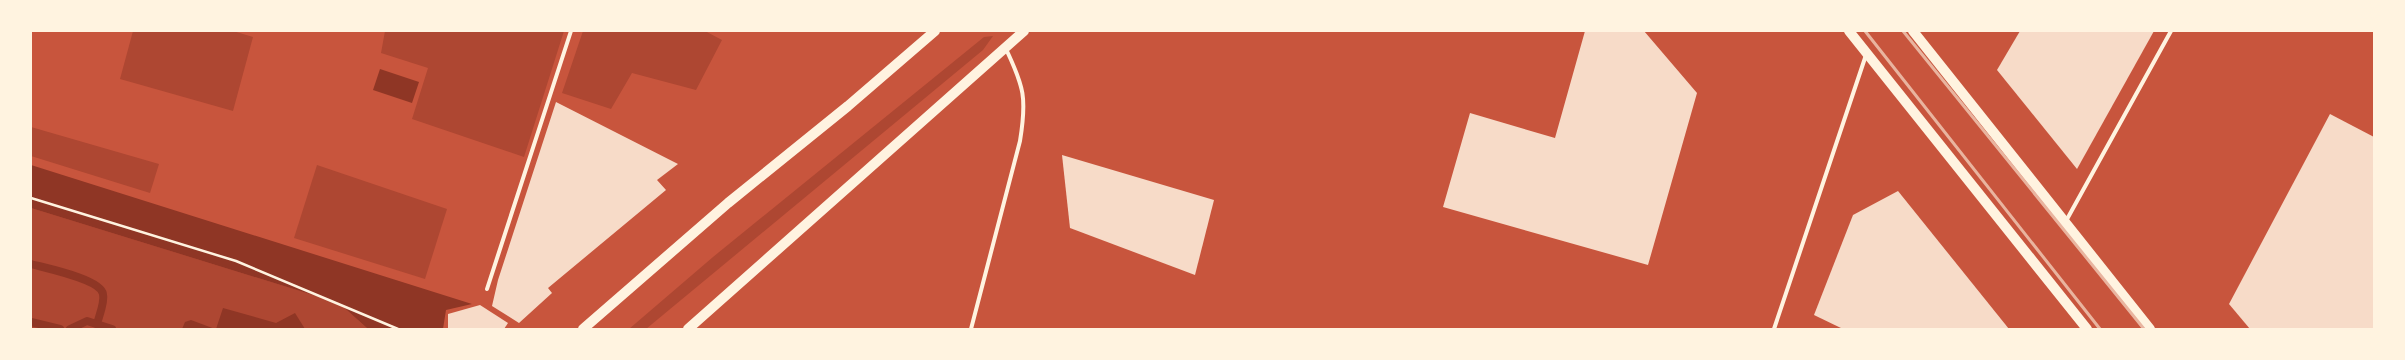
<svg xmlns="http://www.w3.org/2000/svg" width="2405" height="360" font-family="'PT Sans Narrow',sans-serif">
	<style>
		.green { fill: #ae4732 }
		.water { fill: #8f3625 }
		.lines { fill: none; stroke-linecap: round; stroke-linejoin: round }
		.stream { stroke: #8f3625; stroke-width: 8 }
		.building { fill: #f7dbc8 }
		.path { stroke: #fff3e0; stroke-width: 2.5 }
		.minor { stroke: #fff3e0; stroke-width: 4 }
		.primary { stroke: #fff3e0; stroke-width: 10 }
		.rail { stroke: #e9b49f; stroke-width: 3 }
	</style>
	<rect width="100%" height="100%" fill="#c8553d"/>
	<g class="green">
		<path d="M 133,31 L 233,31 L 253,37 L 233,111 L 120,79 Z"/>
		<path d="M 385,31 L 564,31 L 524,157 L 412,119 L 428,68 L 381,53 Z"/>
		<path d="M 583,31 L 705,31 L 722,40 L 696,90 L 632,73 L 611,109 L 562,93 Z"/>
		<path d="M 993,36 L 983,50 L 646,329 L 629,329 L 713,257 L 984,37 Z"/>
		<path d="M 31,127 L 159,164 L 150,193 L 31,156 Z"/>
		<path d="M 317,165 L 447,209 L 425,279 L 294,238 Z"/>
		<path d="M 31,208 L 339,303 L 368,329 L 31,329 Z"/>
	</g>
	<g class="water">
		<path d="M 380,69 L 419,82 L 412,103 L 373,90 Z"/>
		<path d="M 31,165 L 472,304 L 446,310 L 443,329 L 368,329 L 339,303 L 31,208 Z"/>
		<path d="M 223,308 L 276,323 L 295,313 L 305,329 L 216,329 Z"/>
		<path d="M 191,320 L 215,329 L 182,329 L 185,322 Z"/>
	</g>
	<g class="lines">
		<g class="stream">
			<path d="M 31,264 C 45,268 101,279 103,294 C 105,302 99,316 97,324"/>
			<path d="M 31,322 L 60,329"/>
			<path d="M 70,329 L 87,321 L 112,329"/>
		</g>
	</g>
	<g class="building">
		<path d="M 1585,31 L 1644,31 L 1697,93 L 1648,265 L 1443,207 L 1470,113 L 1555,138 Z"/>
		<path d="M 2020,31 L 2154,31 L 2077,169 L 1997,70 Z"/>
		<path d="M 556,102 L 678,164 L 657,180 L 666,190 L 548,288 L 552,293 L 519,323 L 492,306 L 498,280 Z"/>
		<path d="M 2330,114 L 2374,137 L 2374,329 L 2250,329 L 2229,304 Z"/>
		<path d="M 1062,155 L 1214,200 L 1195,275 L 1070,228 Z"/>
		<path d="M 1898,191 L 2009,329 L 1843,329 L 1814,315 L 1853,215 Z"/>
		<path d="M 480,305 L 508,323 L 504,329 L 448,329 L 448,314 Z"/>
	</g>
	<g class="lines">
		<path class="path" d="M 31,198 L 236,261 L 398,329"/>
		<g class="minor">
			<path d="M 2066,221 L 2171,31"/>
			<path d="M 487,289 L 571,31"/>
			<path d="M 971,329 L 1020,141 C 1027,98 1024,87 1006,49"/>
			<path d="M 1774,329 L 1866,55"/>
		</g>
		<g class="primary">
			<path d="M 1849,31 L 2087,329"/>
			<path d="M 1913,31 L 2150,329"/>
			<path d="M 583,329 L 728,203 L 848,106 L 935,31"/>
			<path d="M 688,329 L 1024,31"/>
		</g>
		<g class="rail">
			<path d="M 1865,31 L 2100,329"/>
			<path d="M 1903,31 L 2144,329"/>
		</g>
	</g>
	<rect width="2405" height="360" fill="none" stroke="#fff3e0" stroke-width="64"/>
</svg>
